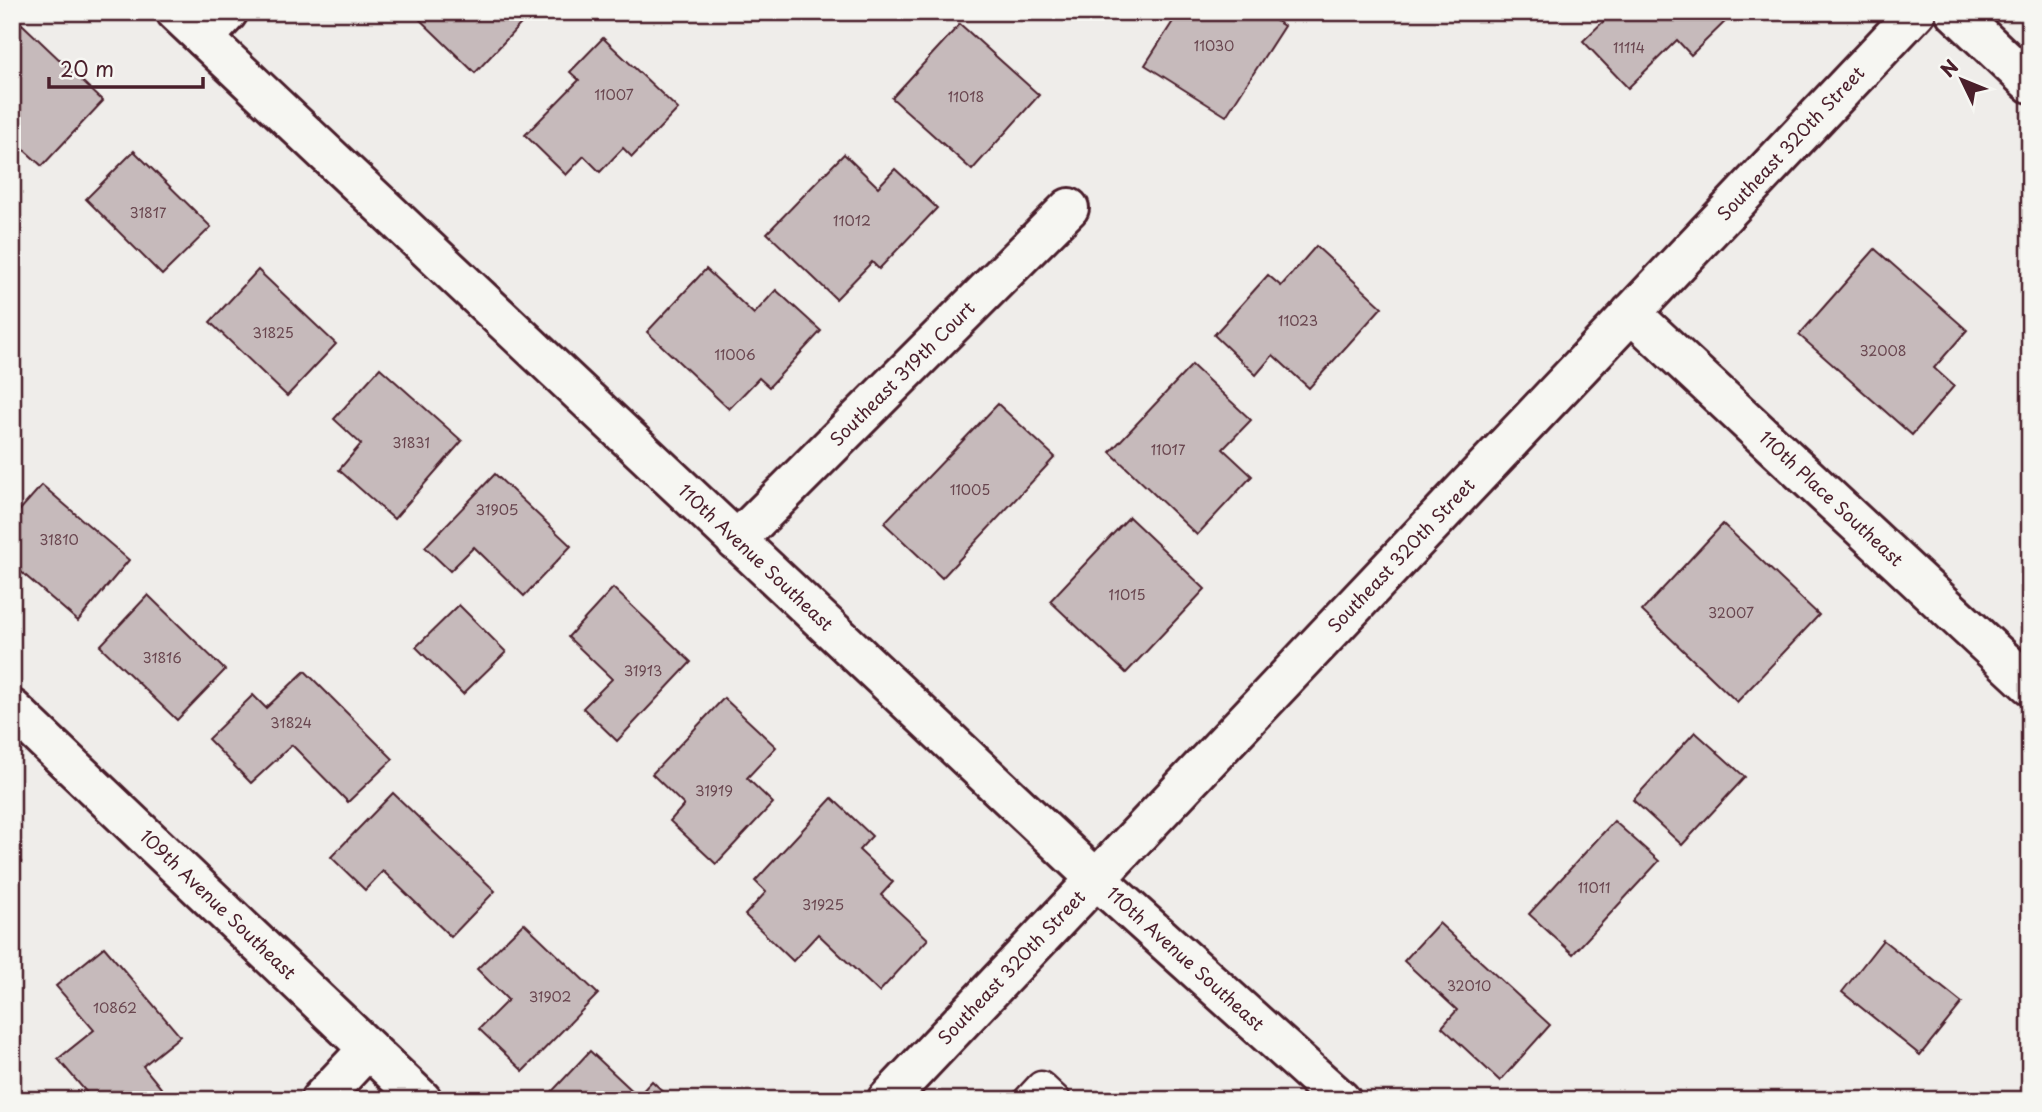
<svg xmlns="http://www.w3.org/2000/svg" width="2042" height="1112" font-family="'Playpen Sans',sans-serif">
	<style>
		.building { fill: #c6babb; stroke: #4a1f2b; stroke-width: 2 }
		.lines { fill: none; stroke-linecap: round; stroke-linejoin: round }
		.lane-casing { stroke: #4a1f2b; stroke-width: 33 }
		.street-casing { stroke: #4a1f2b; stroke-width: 44 }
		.secondary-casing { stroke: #4a1f2b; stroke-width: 44 }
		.lane { stroke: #f6f6f2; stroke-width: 28 }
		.street { stroke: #f6f6f2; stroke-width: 38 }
		.secondary { stroke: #f6f6f2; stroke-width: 38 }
		.labels { text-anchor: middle; stroke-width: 5; stroke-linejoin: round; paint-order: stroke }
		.number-label { font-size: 14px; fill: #69464f }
		.street-label { font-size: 18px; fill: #4a1f2b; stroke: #f6f6f2 }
	</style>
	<rect width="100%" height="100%" fill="#efedea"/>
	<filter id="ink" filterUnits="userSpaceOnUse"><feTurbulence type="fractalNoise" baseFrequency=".0143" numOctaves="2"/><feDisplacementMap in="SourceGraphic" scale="14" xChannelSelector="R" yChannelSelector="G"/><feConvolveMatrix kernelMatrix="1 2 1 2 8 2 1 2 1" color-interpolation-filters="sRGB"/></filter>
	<g filter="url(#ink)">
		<g class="building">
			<path d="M 412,12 L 530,12 L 531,13 L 475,73 Z"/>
			<path d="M 1179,12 L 1262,12 L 1284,26 L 1226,116 L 1145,65 Z"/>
			<path d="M 1613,12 L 1735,12 L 1691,55 L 1677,40 L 1628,88 L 1583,41 Z"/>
			<path d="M 22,24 L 103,101 L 42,166 L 12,139 L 12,35 Z"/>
			<path d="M 960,24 L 1039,95 L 972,170 L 892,98 Z"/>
			<path d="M 603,38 L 678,109 L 632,157 L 623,148 L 600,172 L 584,156 L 566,175 L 525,135 L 579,80 L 570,72 Z"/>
			<path d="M 134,151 L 211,227 L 162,275 L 86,199 Z"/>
			<path d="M 844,154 L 878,187 L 895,169 L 937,208 L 879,269 L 872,262 L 836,299 L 767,233 Z"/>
			<path d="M 1316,246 L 1382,307 L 1309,388 L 1273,355 L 1256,375 L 1214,335 L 1268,275 L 1281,286 Z"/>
			<path d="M 1875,249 L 1967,330 L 1934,368 L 1954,386 L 1912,435 L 1799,335 Z"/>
			<path d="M 706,269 L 754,314 L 776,290 L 821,331 L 769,387 L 759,378 L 729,409 L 647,332 Z"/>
			<path d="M 258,270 L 336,344 L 287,396 L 210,322 Z"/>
			<path d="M 1192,365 L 1251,420 L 1223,449 L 1252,476 L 1197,535 L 1110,452 Z"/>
			<path d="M 380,368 L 462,441 L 394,519 L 339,470 L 361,444 L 334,419 Z"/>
			<path d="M 998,404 L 1055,457 L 942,578 L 884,523 Z"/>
			<path d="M 495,474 L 571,546 L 524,596 L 474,547 L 450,571 L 425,547 Z"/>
			<path d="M 42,485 L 129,560 L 78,621 L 12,564 L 12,519 Z"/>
			<path d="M 1129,517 L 1205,589 L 1126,673 L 1050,601 Z"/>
			<path d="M 1723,524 L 1819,615 L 1737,702 L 1642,611 Z"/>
			<path d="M 613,588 L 691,662 L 617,741 L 583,708 L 612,679 L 568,637 Z"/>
			<path d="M 148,595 L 225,670 L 177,720 L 100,646 Z"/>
			<path d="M 459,605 L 506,652 L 463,694 L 416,647 Z"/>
			<path d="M 305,671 L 393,759 L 348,802 L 292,745 L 251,783 L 208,739 L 253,695 L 266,708 Z"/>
			<path d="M 724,698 L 776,747 L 747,778 L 773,803 L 716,864 L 670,821 L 684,805 L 652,774 Z"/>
			<path d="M 1695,732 L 1745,777 L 1682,845 L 1633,800 Z"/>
			<path d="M 393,793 L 495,891 L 451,937 L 383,871 L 365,890 L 331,857 Z"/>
			<path d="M 832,798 L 872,836 L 859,850 L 893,882 L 881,895 L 928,939 L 879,992 L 818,934 L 793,961 L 745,915 L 766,892 L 755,881 Z"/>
			<path d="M 1614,821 L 1659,861 L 1573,954 L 1529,914 Z"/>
			<path d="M 12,853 L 21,862 L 12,871 Z"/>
			<path d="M 524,923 L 598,994 L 523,1071 L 479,1029 L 508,1000 L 477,969 Z"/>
			<path d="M 1439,923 L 1550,1025 L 1500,1081 L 1442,1027 L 1457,1010 L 1404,961 Z"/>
			<path d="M 1883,940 L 1962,1003 L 1920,1055 L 1842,992 Z"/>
			<path d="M 104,947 L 180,1036 L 143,1066 L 165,1093 L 157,1100 L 93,1100 L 58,1059 L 94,1030 L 56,986 Z"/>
			<path d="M 590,1051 L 638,1096 L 652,1081 L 672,1100 L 544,1100 Z"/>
		</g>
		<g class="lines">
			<defs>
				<path id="lane" d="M 1028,1100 L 1041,1086 L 1056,1100"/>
				<g id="street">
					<path id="s1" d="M 176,12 L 1095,878 L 1341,1100"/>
					<path d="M 1955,12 L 2030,83"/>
					<path d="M 204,38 L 228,12"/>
					<path id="s2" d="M 1631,313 L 2030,685"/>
					<path id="s3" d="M 736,541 L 1069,208"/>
					<path id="s4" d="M 12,709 L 422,1100"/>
					<path d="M 320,1100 L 368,1049"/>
				</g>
				<g id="secondary">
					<path id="s5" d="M 887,1100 L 1916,12"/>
				</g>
			</defs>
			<use href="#lane" class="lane-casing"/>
			<use href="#street" class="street-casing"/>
			<use href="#secondary" class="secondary-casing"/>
			<use href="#lane" class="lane"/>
			<use href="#street" class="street"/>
			<use href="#secondary" class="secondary"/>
		</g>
	</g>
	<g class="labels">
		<g class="number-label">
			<text x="1214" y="51">11030</text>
			<text x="1629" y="53">11114</text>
			<text x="614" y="100">11007</text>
			<text x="966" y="102">11018</text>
			<text x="148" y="218">31817</text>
			<text x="852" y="226">11012</text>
			<text x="1298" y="326">11023</text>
			<text x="273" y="338">31825</text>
			<text x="1883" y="356">32008</text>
			<text x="735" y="360">11006</text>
			<text x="411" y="448">31831</text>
			<text x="1168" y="455">11017</text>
			<text x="970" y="495">11005</text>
			<text x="497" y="515">31905</text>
			<text x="59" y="545">31810</text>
			<text x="1127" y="600">11015</text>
			<text x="1731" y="618">32007</text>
			<text x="162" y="663">31816</text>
			<text x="643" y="676">31913</text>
			<text x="291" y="728">31824</text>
			<text x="714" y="796">31919</text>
			<text x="1594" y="893">11011</text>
			<text x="823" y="910">31925</text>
			<text x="1469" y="991">32010</text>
			<text x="550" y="1002">31902</text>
			<text x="115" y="1013">10862</text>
		</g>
		<g class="street-label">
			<text dy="6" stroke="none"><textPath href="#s5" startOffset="1316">Southeast 320th Street</textPath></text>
			<text dy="6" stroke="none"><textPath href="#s3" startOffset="236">Southeast 319th Court</textPath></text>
			<text dy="6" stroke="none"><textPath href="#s2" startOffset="273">110th Place Southeast</textPath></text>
			<text dy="6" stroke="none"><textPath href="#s5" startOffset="749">Southeast 320th Street</textPath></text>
			<text dy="6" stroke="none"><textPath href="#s1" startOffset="796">110th Avenue Southeast</textPath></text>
			<text dy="6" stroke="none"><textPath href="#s4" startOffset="284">109th Avenue Southeast</textPath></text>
			<text dy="6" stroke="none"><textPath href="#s1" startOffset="1384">110th Avenue Southeast</textPath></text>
			<text dy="6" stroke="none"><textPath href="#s5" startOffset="182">Southeast 320th Street</textPath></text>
		</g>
	</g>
	<rect width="2042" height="1112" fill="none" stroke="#f6f6f2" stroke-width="42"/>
	<rect x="21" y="21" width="2000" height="1070" fill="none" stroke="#4a1f2b" stroke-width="2.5" filter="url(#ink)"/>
	<g transform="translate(1962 80) rotate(313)" stroke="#f6f6f2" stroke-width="5" paint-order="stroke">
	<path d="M0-5L12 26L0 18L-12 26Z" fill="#4a1f2b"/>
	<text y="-10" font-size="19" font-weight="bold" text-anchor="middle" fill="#4a1f2b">N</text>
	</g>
	<path d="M49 77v10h154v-10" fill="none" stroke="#4a1f2b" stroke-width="3.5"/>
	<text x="60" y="77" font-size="21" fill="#4a1f2b" stroke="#f6f6f2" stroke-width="5" paint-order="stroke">20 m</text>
</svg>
